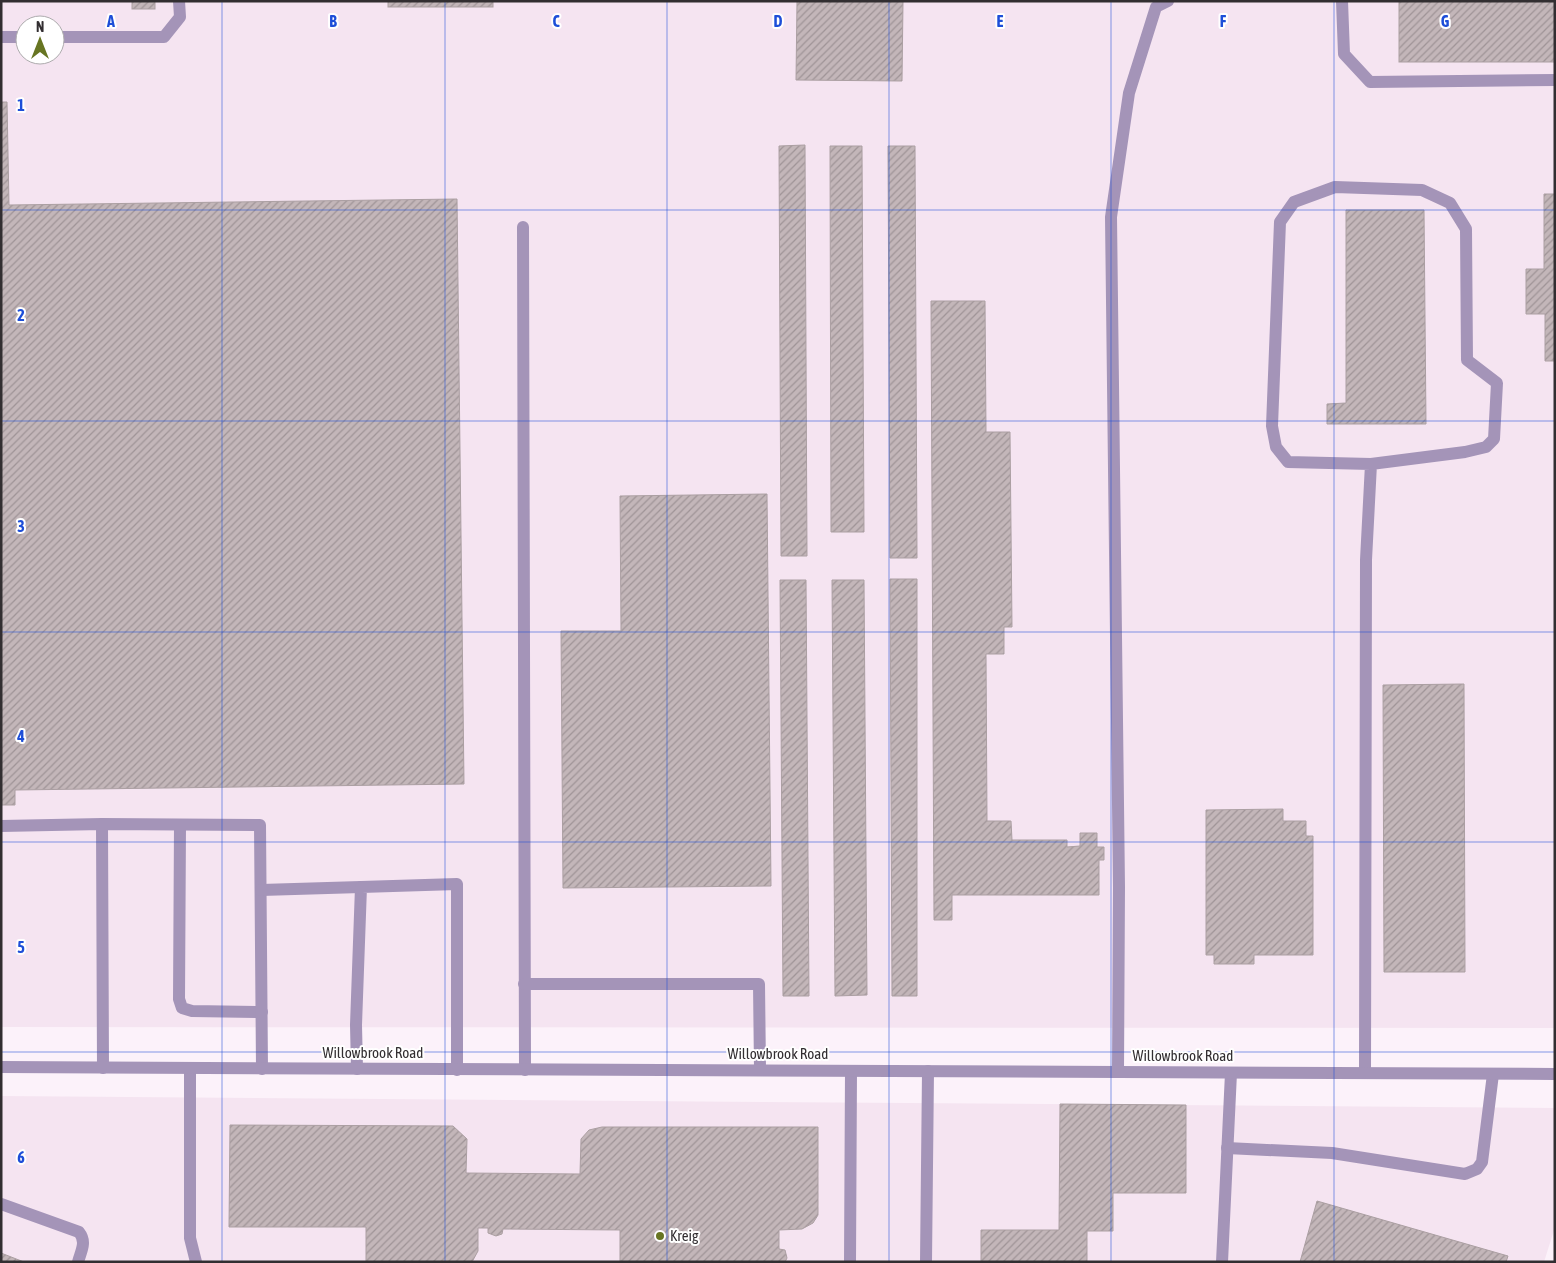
<svg xmlns="http://www.w3.org/2000/svg" width="1556" height="1263" font-family="'Asap Condensed',sans-serif">
	<style>
		.built { fill: #f5e4f1; fill-rule: evenodd }
		.building { fill: url(#building-hatch); stroke: #ab9fa2 }
		.lines { fill: none; stroke-linecap: round; stroke-linejoin: round }
		.service { stroke: #a494b8; stroke-width: 12 }
		.minor { stroke: #a494b8; stroke-width: 12 }
		.grid { fill: none; stroke: #1d4ed8; stroke-width: 1; stroke-opacity: 0.55 }
		.poi-dot { fill: #677522; stroke: #fff; stroke-width: 2 }
		.labels { text-anchor: middle; stroke-width: 4; stroke-linejoin: round; paint-order: stroke }
		.street-label { font-size: 15px; fill: #322e31; stroke: #fff }
		.poi-label { font-size: 15px; fill: #322e31; stroke: #fff; text-anchor: start }
		.grid-label { font-size: 16px; text-anchor: middle; font-weight: bold; fill: #1d4ed8; stroke: #fff; stroke-width: 4; stroke-linejoin: round; paint-order: stroke }
	</style>
	<defs>
		<pattern id="building-hatch" width="6" height="6" patternUnits="userSpaceOnUse" patternTransform="scale(1.25)"><rect width="6" height="6" fill="#c3b6b9"/><path d="M-1 1l2-2M0 6l6-6M5 7l2-2" fill="none" stroke="#9f9497"/></pattern>
	</defs>
	<rect width="100%" height="100%" fill="#fcf2fa"/>
	<g class="built">
		<path d="M 1,1 L 1555,1 L 1555,1028 L 1,1027 ZM 25,25 L 55,25 L 55,55 L 25,55 Z"/>
		<path d="M 1,1096 L 1555,1108 L 1555,1227 L 1544,1262 L 1,1262 Z"/>
	</g>
	<g class="building">
		<rect x="132" y="1" width="23" height="8"/>
		<rect x="388" y="1" width="105" height="6"/>
		<path d="M 797,1 L 903,1 L 902,81 L 796,80 Z"/>
		<rect x="1399" y="1" width="156" height="61"/>
		<path d="M 1,102 L 7,102 L 9,205 L 457,199 L 464,784 L 15,790 L 15,805 L 1,805 Z"/>
		<path d="M 805,145 L 807,556 L 781,556 L 779,146 Z"/>
		<path d="M 830,146 L 862,146 L 864,532 L 831,532 Z"/>
		<path d="M 888,146 L 915,146 L 917,558 L 890,558 Z"/>
		<path d="M 1544,194 L 1555,194 L 1555,361 L 1545,361 L 1545,314 L 1526,314 L 1526,269 L 1544,269 Z"/>
		<path d="M 1346,210 L 1424,210 L 1426,424 L 1327,424 L 1327,404 L 1346,403 Z"/>
		<path d="M 931,301 L 985,301 L 986,432 L 1010,432 L 1012,627 L 1004,627 L 1004,654 L 986,654 L 987,821 L 1011,821 L 1012,840 L 1067,840 L 1067,847 L 1080,846 L 1080,833 L 1097,833 L 1097,847 L 1104,847 L 1104,860 L 1099,860 L 1099,895 L 952,895 L 952,920 L 934,920 Z"/>
		<path d="M 767,494 L 771,886 L 563,888 L 561,631 L 621,631 L 620,496 Z"/>
		<path d="M 890,579 L 917,579 L 917,996 L 892,996 Z"/>
		<path d="M 780,580 L 806,580 L 809,996 L 783,996 Z"/>
		<path d="M 832,580 L 864,580 L 867,995 L 835,996 Z"/>
		<path d="M 1464,684 L 1465,972 L 1384,972 L 1383,685 Z"/>
		<path d="M 1283,809 L 1283,821 L 1306,821 L 1306,836 L 1313,836 L 1313,955 L 1254,955 L 1254,964 L 1214,964 L 1214,955 L 1206,955 L 1206,810 Z"/>
		<path d="M 1060,1104 L 1186,1105 L 1186,1193 L 1113,1193 L 1113,1231 L 1087,1231 L 1087,1262 L 981,1262 L 981,1230 L 1059,1230 Z"/>
		<path d="M 230,1125 L 453,1126 L 467,1139 L 466,1173 L 580,1174 L 581,1139 L 589,1130 L 602,1127 L 818,1127 L 818,1215 L 813,1223 L 802,1229 L 779,1230 L 779,1249 L 785,1250 L 787,1258 L 785,1262 L 620,1262 L 620,1230 L 503,1229 L 502,1234 L 496,1236 L 488,1233 L 488,1228 L 478,1228 L 478,1251 L 472,1262 L 366,1262 L 366,1227 L 229,1227 Z"/>
		<path d="M 1317,1201 L 1508,1256 L 1506,1262 L 1300,1262 Z"/>
		<path d="M 1,1253 L 24,1262 L 1,1262 Z"/>
	</g>
	<g class="lines">
		<g class="service">
			<path d="M 1342,1 L 1344,54 L 1370,82 L 1555,80"/>
			<path d="M 1,37 L 25,37"/>
			<path d="M 55,37 L 164,37 L 180,17 L 179,1"/>
			<path d="M 523,227 L 525,1070"/>
			<path d="M 102,824 L 103,1068"/>
			<path d="M 180,825 L 179,999 L 182,1008 L 192,1011 L 262,1012"/>
			<path d="M 1,826 L 102,824 L 260,825 L 262,1069"/>
			<path d="M 261,890 L 361,887"/>
			<path d="M 524,984 L 759,984 L 760,1070"/>
			<path d="M 190,1068 L 190,1238 L 196,1262"/>
			<path d="M 357,1069 L 356,1025 L 361,887 L 457,884 L 457,1070"/>
			<path d="M 1118,1072 L 1119,887 L 1111,217 L 1129,93 L 1156,7 L 1168,1"/>
			<path d="M 1365,1073 L 1366,560 L 1371,464 L 1288,462 L 1276,447 L 1272,426 L 1280,222 L 1294,202 L 1335,187 L 1422,190 L 1450,203 L 1466,229 L 1467,360 L 1497,383 L 1494,439 L 1486,447 L 1465,452 L 1371,464"/>
			<path d="M 1227,1148 L 1332,1153 L 1465,1174 L 1477,1169 L 1482,1162 L 1493,1074"/>
			<path d="M 1,1204 L 79,1232 C 87,1242 81,1251 78,1262"/>
			<path d="M 850,1262 L 851,1071"/>
			<path d="M 926,1262 L 928,1071"/>
			<path d="M 1222,1262 L 1231,1073"/>
		</g>
		<path class="minor" d="M 1,1067 L 1555,1074"/>
	</g>
	<path class="grid" d="M 222,1 L 222,1262M 445,1 L 445,1262M 667,1 L 667,1262M 889,1 L 889,1262M 1111,1 L 1111,1262M 1334,1 L 1334,1262M 1,210 L 1555,210M 1,421 L 1555,421M 1,632 L 1555,632M 1,842 L 1555,842M 1,1052 L 1555,1052"/>
	<circle class="poi-dot" cx="660" cy="1236" r="5"/>
	<g class="labels">
		<g class="street-label">
			<text x="373" y="1058">Willowbrook Road</text>
			<text x="778" y="1059">Willowbrook Road</text>
			<text x="1183" y="1061">Willowbrook Road</text>
		</g>
		<g class="poi-label">
			<text x="670" y="1241">Kreig</text>
		</g>
	</g>
	<g class="grid-label">
		<text x="111" y="27">A</text>
		<text x="333" y="27">B</text>
		<text x="556" y="27">C</text>
		<text x="778" y="27">D</text>
		<text x="1000" y="27">E</text>
		<text x="1223" y="27">F</text>
		<text x="1445" y="27">G</text>
		<text x="21" y="111">1</text>
		<text x="21" y="321">2</text>
		<text x="21" y="532">3</text>
		<text x="21" y="742">4</text>
		<text x="21" y="953">5</text>
		<text x="21" y="1163">6</text>
	</g>
	<rect width="1556" height="1263" fill="none" stroke="#322e31" stroke-width="5"/>
	<g transform="translate(40 40)"><circle r="24" fill="#ffffff" stroke="#adabad"/>
	<path d="M0-4L9 19L0 12L-9 19Z" fill="#677522"/>
	<text y="-8" font-size="14" font-weight="bold" text-anchor="middle" fill="#322e31">N</text>
	</g>
</svg>
